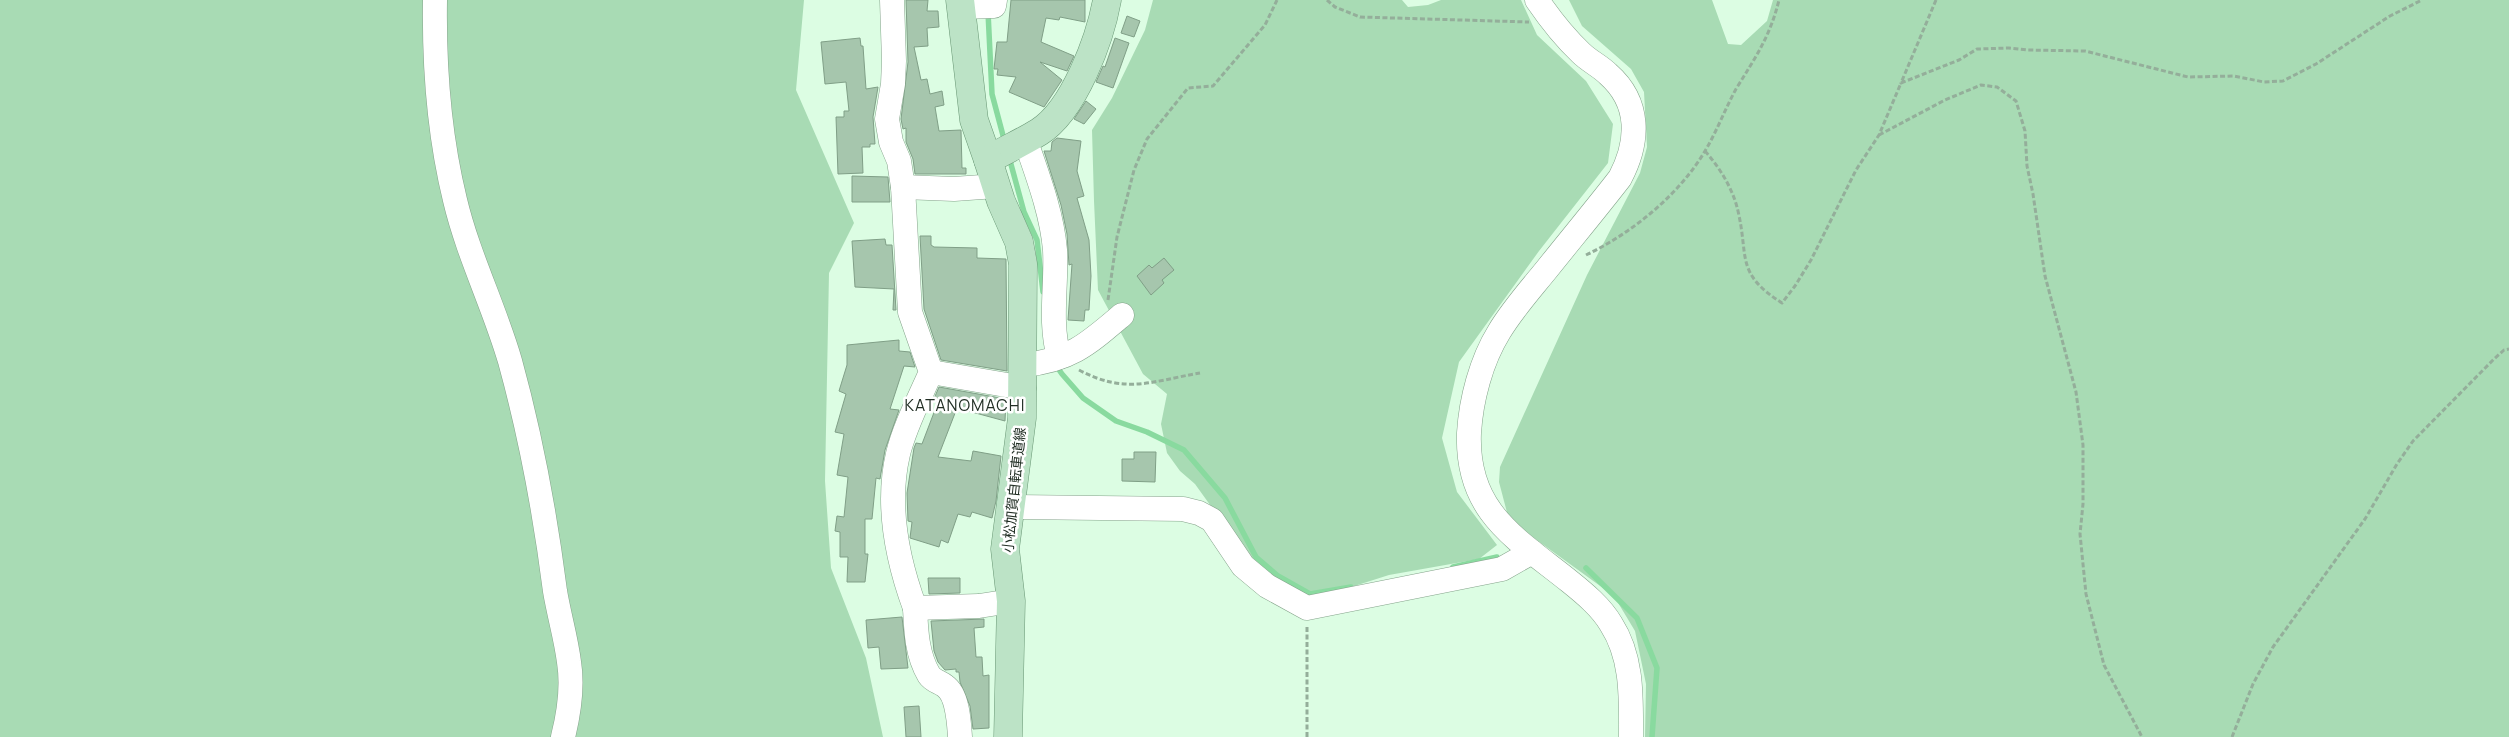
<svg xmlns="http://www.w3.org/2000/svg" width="2509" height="737" font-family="Manrope,'Noto Sans JP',sans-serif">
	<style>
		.green { fill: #a8dbb4 }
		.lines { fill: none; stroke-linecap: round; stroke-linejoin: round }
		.stream { stroke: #89da9f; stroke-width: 5.5 }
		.building { fill: #a6c6ad; stroke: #809f87 }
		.minor-casing { stroke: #85a38b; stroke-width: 25 }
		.major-casing { stroke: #699775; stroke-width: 29 }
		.path { stroke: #94ae9a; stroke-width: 3; stroke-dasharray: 5 2.5; stroke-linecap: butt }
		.minor { stroke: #fff; stroke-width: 24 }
		.major { stroke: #bce3c6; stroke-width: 28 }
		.labels { text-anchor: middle; stroke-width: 5; stroke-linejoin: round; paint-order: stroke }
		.street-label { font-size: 14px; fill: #212e24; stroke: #fff }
		.quarter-label { font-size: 16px; letter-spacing: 1px; fill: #212e24; stroke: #fff }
	</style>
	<rect width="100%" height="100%" fill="#dcfde3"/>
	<g class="green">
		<path d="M 0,0 L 804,0 L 796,90 L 854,223 L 829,273 L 825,481 L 831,568 L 866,658 L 883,737 L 0,737 Z"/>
		<path d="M 1153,0 L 1402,0 L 1408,7 L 1428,5 L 1441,0 L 1521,0 L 1537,35 L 1586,81 L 1613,124 L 1608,163 L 1539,251 L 1459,362 L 1442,438 L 1457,492 L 1497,545 L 1479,559 L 1389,575 L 1326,595 L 1301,595 L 1251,562 L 1195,484 L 1180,471 L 1167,453 L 1161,424 L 1167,394 L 1143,374 L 1098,290 L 1094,201 L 1092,130 L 1112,98 L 1145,30 Z"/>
		<path d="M 1569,0 L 1712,0 L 1728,44 L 1741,45 L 1767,21 L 1773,0 L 2509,0 L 2509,737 L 1645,737 L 1646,684 L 1635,631 L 1614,596 L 1509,520 L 1499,482 L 1500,467 L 1587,275 L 1640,173 L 1647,147 L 1644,92 L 1631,69 L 1582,26 Z"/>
	</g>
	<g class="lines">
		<g class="stream">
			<path d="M 988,12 L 992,94 L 1005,143"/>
			<path d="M 1009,157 L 1024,212 L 1037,240 L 1043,292"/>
			<path d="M 1055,364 L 1062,374 L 1083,398 L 1116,421 L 1147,432 L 1184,450 L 1225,498 L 1256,557 L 1278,576 L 1310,594 L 1351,587"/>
			<path d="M 1453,567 L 1497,557"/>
			<path d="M 1586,568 L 1637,618 L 1657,668 L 1652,737"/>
		</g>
	</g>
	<g class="building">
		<path d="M 906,0 L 928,0 L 927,11 L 938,11 L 939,27 L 927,28 L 928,46 L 914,47 L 921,80 L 927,79 L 930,94 L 942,91 L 944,105 L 935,107 L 939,131 L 961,130 L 962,168 L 966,168 L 966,174 L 915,174 L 913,159 L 906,142 L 906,128 L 903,129 L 901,119 L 908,62 Z"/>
		<path d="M 1011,0 L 1085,0 L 1085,22 L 1060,17 L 1059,20 L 1046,18 L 1041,42 L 1074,56 L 1067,71 L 1040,62 L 1062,80 L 1044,107 L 1009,92 L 1016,77 L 997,75 L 998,69 L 994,69 L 997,42 L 1007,42 Z"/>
		<path d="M 1127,16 L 1140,21 L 1134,37 L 1121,33 Z"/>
		<path d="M 860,38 L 861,46 L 863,46 L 866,89 L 878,87 L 873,117 L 875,144 L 870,144 L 870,147 L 862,147 L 863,173 L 838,174 L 836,117 L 844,117 L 844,111 L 849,111 L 846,82 L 825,84 L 821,42 Z"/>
		<path d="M 1115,38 L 1129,43 L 1113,88 L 1096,82 L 1103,66 L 1105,67 Z"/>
		<path d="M 1086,101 L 1096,109 L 1084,124 L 1074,119 Z"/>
		<path d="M 1057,138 L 1081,141 L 1077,171 L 1084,196 L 1077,198 L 1089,240 L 1091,276 L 1089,310 L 1085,310 L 1084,321 L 1068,320 L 1072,264 L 1069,265 L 1067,234 L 1061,205 L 1044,151 L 1051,151 L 1052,142 Z"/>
		<path d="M 852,176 L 888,177 L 890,202 L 852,202 Z"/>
		<path d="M 920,236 L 931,236 L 931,245 L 934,247 L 977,248 L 977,258 L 1006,259 L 1007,371 L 941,360 L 924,309 Z"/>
		<path d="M 885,239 L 886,245 L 892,245 L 896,310 L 893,310 L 894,289 L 855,287 L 852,241 Z"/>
		<path d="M 1164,258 L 1174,270 L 1162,280 L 1164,283 L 1151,295 L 1137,276 L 1149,265 L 1152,268 Z"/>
		<path d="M 899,340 L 899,351 L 910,352 L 915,367 L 904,366 L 890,409 L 899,410 L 885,450 L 880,479 L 876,478 L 872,519 L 865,519 L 865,554 L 868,554 L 865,582 L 847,582 L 848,557 L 840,557 L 840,532 L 835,531 L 837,516 L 844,517 L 848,477 L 837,475 L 844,434 L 835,432 L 846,394 L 839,391 L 847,365 L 847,345 Z"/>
		<path d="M 939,387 L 1006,399 L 1005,421 L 957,408 L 938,457 L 971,461 L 973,451 L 1001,456 L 996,501 L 992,518 L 972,512 L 970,517 L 958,514 L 948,543 L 941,540 L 939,547 L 910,538 L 912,522 L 908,521 L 907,493 L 914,448 L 916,443 L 922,444 L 938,402 L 933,401 Z"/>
		<path d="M 1134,452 L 1156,452 L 1155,482 L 1122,481 L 1122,459 L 1134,459 Z"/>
		<path d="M 928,578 L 960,578 L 960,593 L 929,594 Z"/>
		<path d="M 902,617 L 908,668 L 881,669 L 879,647 L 868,648 L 866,620 Z"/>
		<path d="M 984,619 L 984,627 L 974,628 L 976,657 L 982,657 L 983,676 L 989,675 L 989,728 L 973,729 L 970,706 L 960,682 L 959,672 L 956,672 L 956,669 L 945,670 L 938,662 L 934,651 L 931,621 Z"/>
		<path d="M 919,706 L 921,737 L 906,737 L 904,707 Z"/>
	</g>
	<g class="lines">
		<defs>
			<g id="minor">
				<path d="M 435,0 C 434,66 439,135 455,200 C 468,255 494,306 510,361 C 531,437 545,513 555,591 C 559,615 566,638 569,662 C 573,687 569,713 563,737"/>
				<path d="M 892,0 L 894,61 L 893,84 L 887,119 L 891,142 L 899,161 L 903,187 L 910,312 L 931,372 C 920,397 904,428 898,454 C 886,505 897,559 915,608 L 979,606 L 1011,601"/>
				<path d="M 1537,0 C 1550,19 1564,37 1581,53 C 1589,61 1600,66 1608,74 C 1641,103 1639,142 1620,178 C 1596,209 1571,239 1547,269 C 1530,290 1512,310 1499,332 C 1481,361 1471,400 1469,433 C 1466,511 1514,537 1569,581 C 1584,593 1601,607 1611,624 C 1633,658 1631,698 1631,737"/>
				<path d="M 962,7 L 994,6 L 995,0"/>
				<path d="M 1025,139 C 1037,174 1052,213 1055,250 C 1057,286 1049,321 1059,357"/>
				<path d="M 903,187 L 954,189 L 996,186"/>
				<path d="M 1024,365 C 1071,360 1088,344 1122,315"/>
				<path d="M 931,372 L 1024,388"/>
				<path d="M 1010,507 L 1183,509 L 1199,513 L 1212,520 L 1243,566 L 1267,586 L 1307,608 L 1502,569 L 1532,552"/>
				<path d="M 915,608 C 916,631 917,655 929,675 C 933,681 940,682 945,686 C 958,695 959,723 960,737"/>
			</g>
			<g id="major">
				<path d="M 960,0 L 974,120 L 988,160 C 1005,150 1023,142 1039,132 C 1074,110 1100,39 1107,0"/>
				<path d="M 988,160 L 1001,201 L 1019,242 L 1023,264 L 1022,418 L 1005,549 L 1011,601 L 1008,737"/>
			</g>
		</defs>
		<use href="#minor" class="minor-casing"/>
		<use href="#major" class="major-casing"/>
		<g class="path">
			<path d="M 1327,0 L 1335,7 L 1360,17 L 1529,22"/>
			<path d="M 1936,0 L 1901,83 L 1959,60 L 1977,49 L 2009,48 L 2028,50 L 2085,51 L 2188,77 L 2234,76 L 2264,82 L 2283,81 L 2316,64 L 2390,16 L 2422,0"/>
			<path d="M 1879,135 L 1945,100 L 1981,85 L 1997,87 L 2016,101 L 2025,131 L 2027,166 L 2033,194 L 2045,276 L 2076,392 L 2083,445 L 2083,504 L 2080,534 L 2086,594 L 2104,665 L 2142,737"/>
			<path d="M 1705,151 C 1720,168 1733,189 1738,211 C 1749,258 1735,273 1782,303 L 1795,286 L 1811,260 L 1856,170 L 1879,135 L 1901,83"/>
			<path d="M 1586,255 C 1632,233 1679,195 1705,151 C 1717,131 1725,109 1736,89 C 1755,58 1770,37 1779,0"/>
			<path d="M 1108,300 L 1117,237 L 1134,170 L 1147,139 L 1188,88 L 1213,86 L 1265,25 L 1277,0"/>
			<path d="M 1079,370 C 1126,395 1152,381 1200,373"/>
			<path d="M 1307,737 L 1307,626"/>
			<path d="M 2232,737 L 2253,684 L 2273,647 L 2365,519 L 2397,464 L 2413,441 L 2494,359 L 2504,350 L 2509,349"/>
		</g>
		<use href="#minor" class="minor"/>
		<use href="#major" class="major"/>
	</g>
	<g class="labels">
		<g class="street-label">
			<text transform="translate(1014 490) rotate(-84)" y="5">小松加賀自転車道線</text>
		</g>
		<g class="quarter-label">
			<text x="965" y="411">KATANOMACHI</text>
		</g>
	</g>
</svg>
